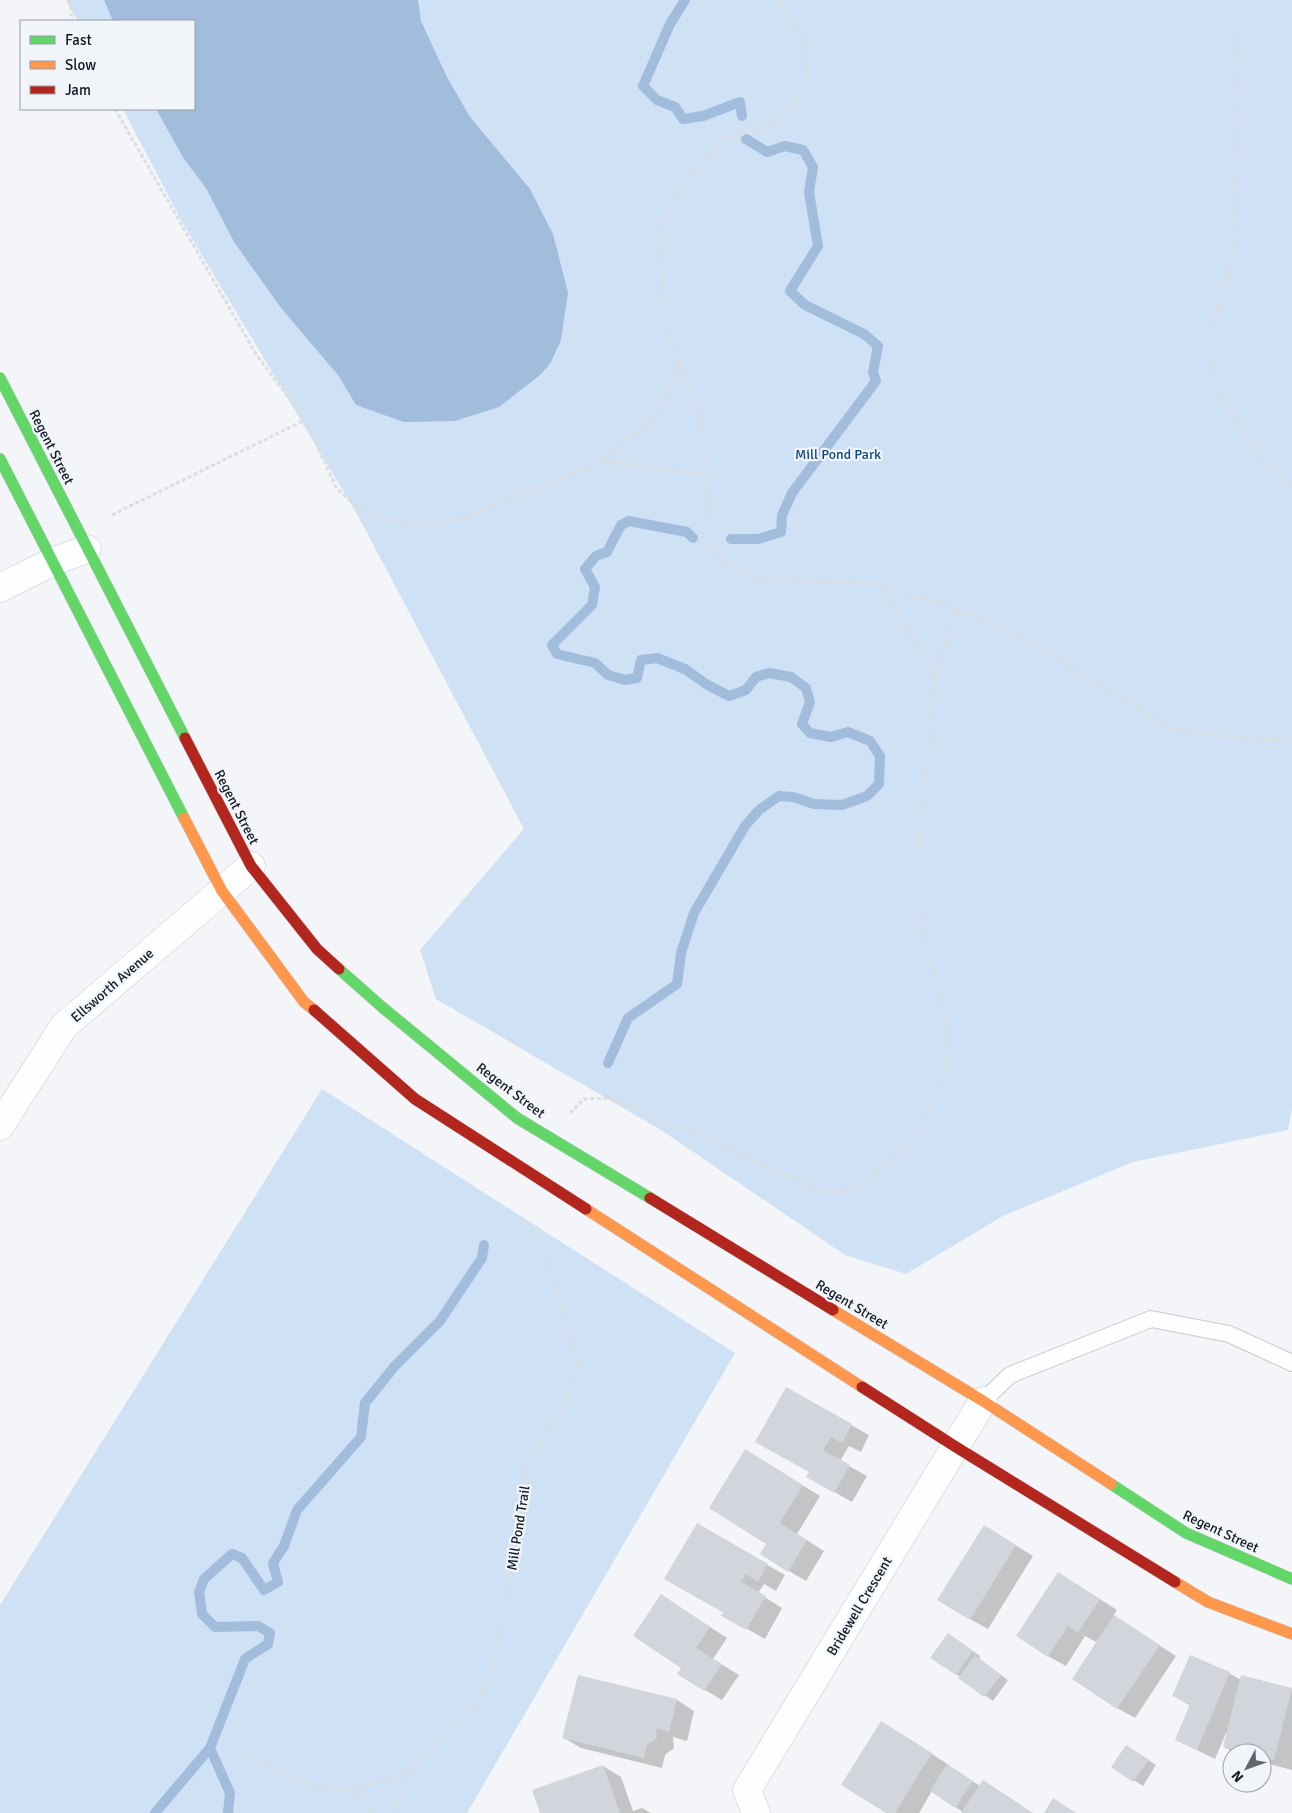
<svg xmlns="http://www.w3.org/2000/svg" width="1292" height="1813" font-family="Signika,sans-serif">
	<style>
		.green { fill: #cfe1f5 }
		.water { fill: #a2bddc }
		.shadow { fill: #0003 }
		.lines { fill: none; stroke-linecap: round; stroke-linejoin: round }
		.stream { stroke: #a2bddc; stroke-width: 10 }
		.building { fill: #d2d6dc }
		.lane-casing { stroke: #c5cacf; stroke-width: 18 }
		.street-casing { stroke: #c5cacf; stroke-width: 29 }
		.fast-casing { stroke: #c5cacf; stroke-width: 12 }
		.slow-casing { stroke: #c5cacf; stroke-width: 12 }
		.jam-casing { stroke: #c5cacf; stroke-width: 12 }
		.path { stroke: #dcddde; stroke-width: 3; stroke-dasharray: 4 2.5; stroke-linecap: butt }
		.lane { stroke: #fdfefe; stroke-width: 16 }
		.street { stroke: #fdfefe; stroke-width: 28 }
		.fast { stroke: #63d668; stroke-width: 11 }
		.slow { stroke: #ff974d; stroke-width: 11 }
		.jam { stroke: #b3261e; stroke-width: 11 }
		.labels { text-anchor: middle; stroke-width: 4.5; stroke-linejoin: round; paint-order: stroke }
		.street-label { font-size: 14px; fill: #121921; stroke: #f1f5fa }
		.park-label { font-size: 14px; fill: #10477c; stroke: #f1f5fa }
	</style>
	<rect width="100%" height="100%" fill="#f3f5f8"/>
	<g class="green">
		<path d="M 66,0 L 1292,0 L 1292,1109 L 1288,1130 L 1133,1162 L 1003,1216 L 906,1274 L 845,1255 L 661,1130 L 436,999 L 420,950 L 524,829 L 357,514 L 181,220 L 123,109 L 194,109 L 194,21 L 78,21 Z"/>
		<path d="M 322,1089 L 735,1353 L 467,1813 L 0,1813 L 0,1605 Z"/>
	</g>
	<path class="water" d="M 104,0 L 418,0 L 421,21 L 447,77 L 470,117 L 530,189 L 553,234 L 568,293 L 561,340 L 550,364 L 540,375 L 499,407 L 455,421 L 404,422 L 356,405 L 338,375 L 281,308 L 234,242 L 206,188 L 184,159 L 156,109 L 194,109 L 194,21 L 113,21 Z"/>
	<g class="shadow">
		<path d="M 786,1389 L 869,1435 L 861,1452 L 849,1446 L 840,1461 L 867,1476 L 852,1502 L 808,1477 L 810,1472 Z"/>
		<path d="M 763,1461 L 820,1496 L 797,1534 L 824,1551 L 806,1581 L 789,1571 L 768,1544 Z"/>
		<path d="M 697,1525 L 785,1575 L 776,1591 L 764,1584 L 758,1593 L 782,1608 L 765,1639 L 723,1615 L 727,1613 Z"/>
		<path d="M 1002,1537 L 1033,1556 L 988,1629 L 970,1619 Z"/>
		<path d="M 1076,1584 L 1117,1610 L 1113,1616 L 1176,1656 L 1135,1718 L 1117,1708 L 1098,1643 L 1085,1636 L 1066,1666 L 1048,1656 Z"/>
		<path d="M 661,1595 L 727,1638 L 713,1659 L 739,1675 L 722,1700 L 705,1690 L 683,1668 Z"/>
		<path d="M 957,1640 L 980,1656 L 979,1659 L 1008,1680 L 993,1701 L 956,1674 Z"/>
		<path d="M 1229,1673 L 1241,1680 L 1242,1676 L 1292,1689 L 1292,1770 L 1262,1762 L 1262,1753 L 1235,1753 L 1224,1747 L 1227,1733 L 1226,1733 L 1215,1759 L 1176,1740 L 1191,1706 L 1174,1696 Z"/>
		<path d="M 579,1676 L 677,1700 L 694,1711 L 687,1741 L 673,1737 L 674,1748 L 665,1755 L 662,1768 L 581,1748 L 564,1738 Z"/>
		<path d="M 899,1733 L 949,1765 L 948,1766 L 980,1786 L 1033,1813 L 962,1813 L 963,1812 L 932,1791 L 919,1813 L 888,1813 Z"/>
		<path d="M 1135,1751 L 1156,1765 L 1143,1786 L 1113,1767 Z"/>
		<path d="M 603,1766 L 621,1777 L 633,1811 L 642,1808 L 651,1813 L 541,1813 Z"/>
	</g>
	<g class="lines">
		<g class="stream">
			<path d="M 685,0 L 670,24 L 643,86 L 657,100 L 675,107 L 683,119 L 703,116 L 740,102 L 742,116"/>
			<path d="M 731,539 L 758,539 L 781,532 L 782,515 L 792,493 L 876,381 L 873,372 L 878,346 L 864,334 L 805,305 L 790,291 L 818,246 L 809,192 L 813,167 L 803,150 L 785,146 L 767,152 L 746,139"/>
			<path d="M 608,1063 L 628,1018 L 677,984 L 681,953 L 694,913 L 745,826 L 759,810 L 779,796 L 793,797 L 814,804 L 842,805 L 867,796 L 879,784 L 880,756 L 870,741 L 848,732 L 831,737 L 810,733 L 802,724 L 810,702 L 806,688 L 791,677 L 769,673 L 756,677 L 746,690 L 729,696 L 706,684 L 685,669 L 657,658 L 641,660 L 637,678 L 625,680 L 608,675 L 595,663 L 557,654 L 552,645 L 592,605 L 595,587 L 585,569 L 596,556 L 607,552 L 621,525 L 629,521 L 687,532 L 693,538"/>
			<path d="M 210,1748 L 230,1793 L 228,1813"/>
			<path d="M 155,1813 L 210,1748 L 245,1659 L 268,1644 L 270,1633 L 258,1626 L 215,1627 L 202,1614 L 199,1592 L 204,1579 L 232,1554 L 242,1558 L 264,1590 L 278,1582 L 273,1563 L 284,1546 L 297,1510 L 361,1437 L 365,1403 L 394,1367 L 440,1321 L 482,1258 L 484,1245"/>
		</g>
	</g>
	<g class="building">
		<path d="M 786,1387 L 852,1424 L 842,1443 L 831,1437 L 823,1450 L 850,1465 L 834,1493 L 806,1477 L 809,1472 L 755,1442 Z"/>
		<path d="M 745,1449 L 803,1485 L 780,1523 L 807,1540 L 788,1572 L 760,1554 L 766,1544 L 709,1508 Z"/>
		<path d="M 697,1523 L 768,1564 L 758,1582 L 746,1574 L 741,1582 L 766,1596 L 746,1630 L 720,1615 L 724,1613 L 664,1579 Z"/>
		<path d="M 984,1525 L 1016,1545 L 970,1620 L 937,1600 Z"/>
		<path d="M 1058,1572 L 1100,1599 L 1078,1633 L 1068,1626 L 1048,1657 L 1016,1636 Z"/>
		<path d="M 661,1594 L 710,1627 L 696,1648 L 722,1664 L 704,1691 L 677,1674 L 681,1668 L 633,1636 Z"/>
		<path d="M 1114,1615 L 1160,1645 L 1117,1709 L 1072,1679 Z"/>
		<path d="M 948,1633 L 973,1651 L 956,1675 L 930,1658 Z"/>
		<path d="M 975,1655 L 1001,1675 L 984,1697 L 958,1678 Z"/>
		<path d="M 1190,1655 L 1230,1672 L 1197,1750 L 1175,1740 L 1190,1704 L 1172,1696 Z"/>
		<path d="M 578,1675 L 677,1699 L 669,1732 L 656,1728 L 657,1738 L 647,1745 L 644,1758 L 562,1738 Z"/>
		<path d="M 1241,1675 L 1292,1688 L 1274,1760 L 1262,1757 L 1262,1753 L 1245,1753 L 1223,1747 Z"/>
		<path d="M 881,1721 L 932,1753 L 895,1813 L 886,1813 L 841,1785 Z"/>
		<path d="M 1126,1745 L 1149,1760 L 1133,1782 L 1111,1767 Z"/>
		<path d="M 947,1764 L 973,1781 L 955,1808 L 930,1791 Z"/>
		<path d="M 603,1765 L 620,1813 L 540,1813 L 532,1790 Z"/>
		<path d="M 983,1780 L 1033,1813 L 961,1813 Z"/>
		<path d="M 1053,1798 L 1076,1813 L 1044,1813 Z"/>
	</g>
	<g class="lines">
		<defs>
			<path id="lane" d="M 983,1401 L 1010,1375 L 1151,1319 L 1229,1334 L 1292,1363"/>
			<g id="street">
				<path d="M 0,588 L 52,562 L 87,549"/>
				<path d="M 0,1126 L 64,1026 L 251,866"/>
				<path d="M 756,1813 L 747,1790 L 983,1401"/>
			</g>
			<g id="fast">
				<path d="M 0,378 L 185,738"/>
				<path d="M 0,459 L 184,818"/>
				<path d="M 339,969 L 382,1007 L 517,1118 L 650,1198"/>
				<path d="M 1111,1484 L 1186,1533 L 1292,1579"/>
			</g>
			<g id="slow">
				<path d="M 184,818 L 222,891 L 304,1002 L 314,1010"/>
				<path d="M 586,1209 L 862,1387"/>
				<path d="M 833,1310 L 983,1401 L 1111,1484"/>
				<path d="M 1175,1582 L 1208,1602 L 1292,1634"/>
			</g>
			<g id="jam">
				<path d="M 185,738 L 251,866 L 317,949 L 339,969"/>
				<path d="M 314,1010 L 415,1099 L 586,1209"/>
				<path d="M 650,1198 L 833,1310"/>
				<path d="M 862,1387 L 956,1447 L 1175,1582"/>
			</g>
		</defs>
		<use href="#lane" class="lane-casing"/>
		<use href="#street" class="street-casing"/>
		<use href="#fast" class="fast-casing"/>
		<use href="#slow" class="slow-casing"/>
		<use href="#jam" class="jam-casing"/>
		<g class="path">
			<path d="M 69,0 L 73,21"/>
			<path d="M 779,0 L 807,46 L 805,86 L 781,119 L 739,136 L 721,140 L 678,193 L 660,228 L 664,327 L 701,414 L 705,474 L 715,550 L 722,560 L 751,578 L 882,584 L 1006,627 L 1172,729 L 1248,739 L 1292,740"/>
			<path d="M 1241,0 L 1236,60 L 1235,248 L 1207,349 L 1217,389 L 1264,461 L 1292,488"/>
			<path d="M 115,109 L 256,354 L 305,420"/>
			<path d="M 604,460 L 646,425 L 662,406 L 678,361"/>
			<path d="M 112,515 L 305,420 L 337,489 L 360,509 L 411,528 L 464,518 L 603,461 L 705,474"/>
			<path d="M 882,584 L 934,677"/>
			<path d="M 570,1113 L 584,1099 L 611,1098 L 829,1193 L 857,1187 L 884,1167 L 919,1133 L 948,1065 L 947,1030 L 920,909 L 919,848 L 934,677 L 956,610"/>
			<path d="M 247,1755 L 317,1787 L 352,1792 L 411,1769"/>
			<path d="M 352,1792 L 375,1813"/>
			<path d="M 392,1813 L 412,1768 L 477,1705 L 494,1662 L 517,1542 L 528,1458 L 568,1399 L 578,1363 L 537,1226"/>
		</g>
		<use href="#lane" class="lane"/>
		<use href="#street" class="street"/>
		<use href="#fast" class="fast"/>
		<use href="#slow" class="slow"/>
		<use href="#jam" class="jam"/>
	</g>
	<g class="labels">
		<g class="street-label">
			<text transform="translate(52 447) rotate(63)" y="5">Regent Street</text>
			<text transform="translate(237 807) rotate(63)" y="5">Regent Street</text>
			<text transform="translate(112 985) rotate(-41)" y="5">Ellsworth Avenue</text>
			<text transform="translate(511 1090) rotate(37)" y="5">Regent Street</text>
			<text transform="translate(852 1304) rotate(31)" y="5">Regent Street</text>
			<text transform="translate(518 1528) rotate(-81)" y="5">Mill Pond Trail</text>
			<text transform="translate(1221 1531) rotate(25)" y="5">Regent Street</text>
			<text transform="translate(859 1606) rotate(-59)" y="5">Bridewell Crescent</text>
		</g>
		<g class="park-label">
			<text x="838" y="459">Mill Pond Park</text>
		</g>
	</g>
	<rect x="20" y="20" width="175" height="90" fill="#f1f5fa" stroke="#989da3"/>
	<rect x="30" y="36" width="25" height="8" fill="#63d668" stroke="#989da3"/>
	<text x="65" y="45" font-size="15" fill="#121921">Fast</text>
	<rect x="30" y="61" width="25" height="8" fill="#ff974d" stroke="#989da3"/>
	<text x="65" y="70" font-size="15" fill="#121921">Slow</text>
	<rect x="30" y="86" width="25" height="8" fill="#b3261e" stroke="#989da3"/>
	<text x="65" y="95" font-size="15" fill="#121921">Jam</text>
	<g transform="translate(1247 1768) rotate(229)"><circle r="24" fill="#f1f5fa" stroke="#989da3"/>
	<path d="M0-4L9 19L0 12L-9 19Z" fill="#61666c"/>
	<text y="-8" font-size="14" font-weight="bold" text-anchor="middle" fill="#121921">N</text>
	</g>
</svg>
